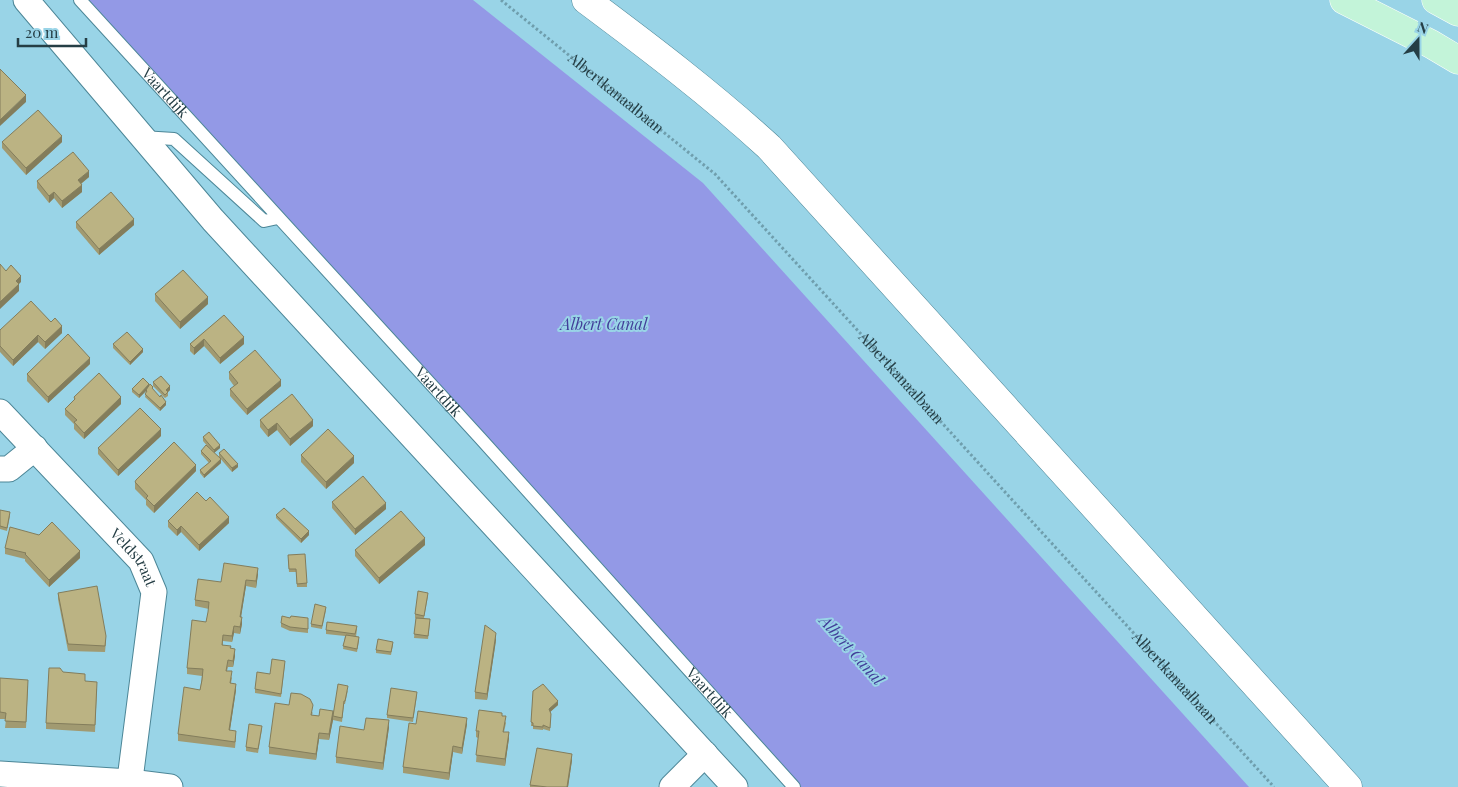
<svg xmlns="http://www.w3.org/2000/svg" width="1458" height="787" font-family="'Playfair Display',serif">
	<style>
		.water { fill: #9399e6 }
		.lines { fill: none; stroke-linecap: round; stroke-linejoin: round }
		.service-casing { stroke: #4c8697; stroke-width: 14 }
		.minor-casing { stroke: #4c8697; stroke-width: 27 }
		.tertiary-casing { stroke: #4c8697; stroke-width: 29 }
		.primary-casing { stroke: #fff; stroke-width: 29 }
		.path { stroke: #6f9ead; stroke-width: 3; stroke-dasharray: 2.5 2.5; stroke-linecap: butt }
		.service { stroke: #fff; stroke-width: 12 }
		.minor { stroke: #fff; stroke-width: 25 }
		.tertiary { stroke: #fff; stroke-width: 28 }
		.primary { stroke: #c3f4d9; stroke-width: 28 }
		.wall { fill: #a19a71 }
		.shaded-wall { fill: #837d5c }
		.building { fill: #bbb383; stroke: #837d5c }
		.labels { text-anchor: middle; stroke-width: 4; stroke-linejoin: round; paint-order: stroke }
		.street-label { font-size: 15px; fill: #253e45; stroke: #99d4e7 }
		.water-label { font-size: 16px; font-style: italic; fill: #423f99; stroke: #99d4e7 }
	</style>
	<rect width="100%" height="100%" fill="#99d4e7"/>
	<path class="water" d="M 85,0 L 473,0 L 703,183 L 1249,787 L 800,787 L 195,125 Z"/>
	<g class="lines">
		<defs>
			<g id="service">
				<path id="s2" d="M 80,0 L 481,439 L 794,787"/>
				<path d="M 142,137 L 174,139 L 264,221 L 278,218"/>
			</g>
			<g id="minor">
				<path d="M 26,0 L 213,220 L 735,787"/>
				<path id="s3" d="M 0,412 L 141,561 L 154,592 L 129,787"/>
				<path d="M 0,469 L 9,469 L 35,448"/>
				<path d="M 0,774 L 130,782 L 170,787"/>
				<path d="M 672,787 L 705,754"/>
			</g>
			<path id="tertiary" d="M 586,0 C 649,47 711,94 769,147 L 1348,787"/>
			<g id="primary">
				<path d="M 1344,0 L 1431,44 L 1458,60"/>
				<path d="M 1436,0 L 1458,12"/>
			</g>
		</defs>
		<use href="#service" class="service-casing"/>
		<use href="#minor" class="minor-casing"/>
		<use href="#tertiary" class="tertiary-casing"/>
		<use href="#primary" class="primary-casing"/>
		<path class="path" id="s1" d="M 501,0 L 715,174 L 1274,787"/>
		<use href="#service" class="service"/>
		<use href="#minor" class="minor"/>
		<use href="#tertiary" class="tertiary"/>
		<use href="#primary" class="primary"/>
	</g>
	<g class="wall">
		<path d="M 2,142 L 62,142 L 26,175 L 2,148 Z"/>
		<path d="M 89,177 L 81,184 L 82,192 L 62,208 L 54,198 L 49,203 L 37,188 L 37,181 Z"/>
		<path d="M 76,222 L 134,225 L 99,255 L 76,228 Z"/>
		<path d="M 155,294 L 208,304 L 180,329 L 155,301 Z"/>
		<path d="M 224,315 L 244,344 L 220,364 L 204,346 L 194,355 L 190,351 L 190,344 Z"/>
		<path d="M 51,322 L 62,333 L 45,349 L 38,342 L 13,366 L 0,352 L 0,330 Z"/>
		<path d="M 113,344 L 143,352 L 130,365 L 113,348 Z"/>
		<path d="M 90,364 L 48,403 L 27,381 L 27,374 Z"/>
		<path d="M 229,372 L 281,386 L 247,415 L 230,396 L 230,389 L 234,386 L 229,379 Z"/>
		<path d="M 153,382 L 170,390 L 168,392 L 168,396 L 165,398 L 153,386 Z"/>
		<path d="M 132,389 L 153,390 L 166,405 L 160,411 L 145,397 L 146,391 L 139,398 L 132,392 Z"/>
		<path d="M 74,397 L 121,404 L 84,439 L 74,429 L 74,424 L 65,415 L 65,409 L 74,400 Z"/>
		<path d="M 260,420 L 313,426 L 290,446 L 277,430 L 268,437 L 260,427 Z"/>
		<path d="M 161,436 L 118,476 L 98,454 L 98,448 Z"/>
		<path d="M 203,437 L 220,448 L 214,453 L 221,463 L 204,478 L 200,473 L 200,470 L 209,463 L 201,454 L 201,451 L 209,448 L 203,441 Z"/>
		<path d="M 219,453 L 238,467 L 232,472 L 219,457 Z"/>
		<path d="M 301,455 L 354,463 L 326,489 L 301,462 Z"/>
		<path d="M 196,471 L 154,513 L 146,505 L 146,500 L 135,489 L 135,482 Z"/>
		<path d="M 332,502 L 386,509 L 355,535 L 332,508 Z"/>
		<path d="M 0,510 L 10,516 L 7,531 L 0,529 Z"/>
		<path d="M 276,515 L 309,535 L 301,543 L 276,518 Z"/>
		<path d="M 168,521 L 229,523 L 199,551 L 181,532 L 177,536 L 168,527 Z"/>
		<path d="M 425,545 L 379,584 L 355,556 L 355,550 Z"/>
		<path d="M 5,548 L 80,558 L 49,587 L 25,561 L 25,559 L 5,554 Z"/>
		<path d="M 288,559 L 307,583 L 307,587 L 297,587 L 296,572 L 289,572 Z"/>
		<path d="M 258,574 L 256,588 L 246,586 L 241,617 L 242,624 L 240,634 L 234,633 L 232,642 L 223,641 L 223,645 L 231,648 L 235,656 L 233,667 L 228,667 L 227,671 L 232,678 L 231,683 L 236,690 L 230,730 L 236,737 L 235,748 L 178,741 L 178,734 L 200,690 L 202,676 L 187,674 L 187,668 L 206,622 L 209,609 L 195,606 L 195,600 L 221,582 Z"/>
		<path d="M 58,593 L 106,642 L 105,652 L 68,651 L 58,599 Z"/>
		<path d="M 428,596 L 424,618 L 430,623 L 428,639 L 414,638 L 416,618 L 415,618 L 415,614 Z"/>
		<path d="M 326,610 L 322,629 L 311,627 L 311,624 Z"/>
		<path d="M 290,618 L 308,618 L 308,633 L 290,631 L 281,627 L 281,623 Z"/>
		<path d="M 357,629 L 356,637 L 359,641 L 357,652 L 343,649 L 345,636 L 326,634 L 326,630 Z"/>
		<path d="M 496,640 L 487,700 L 475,699 L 475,692 Z"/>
		<path d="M 393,645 L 391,655 L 376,653 L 376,650 Z"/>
		<path d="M 285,664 L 281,697 L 255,693 L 255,689 L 270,674 Z"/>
		<path d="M 63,672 L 85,681 L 97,689 L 95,732 L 46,729 L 46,723 Z"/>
		<path d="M 0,678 L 28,686 L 26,728 L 5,728 L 6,719 L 0,719 Z"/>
		<path d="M 348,690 L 345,704 L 344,704 L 342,722 L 333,720 L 329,740 L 319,739 L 316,760 L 269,754 L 269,747 L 313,712 L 312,715 L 319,716 L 333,711 Z"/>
		<path d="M 533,691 L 558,705 L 550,712 L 551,714 L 550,731 L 543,729 L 543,730 L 533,729 L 533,726 L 531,726 Z"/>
		<path d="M 417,695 L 413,722 L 387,718 L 387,715 Z"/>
		<path d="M 502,716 L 506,723 L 504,732 L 509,738 L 505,766 L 476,762 L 478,738 L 476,737 L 476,731 Z"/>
		<path d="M 416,724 L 467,724 L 462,754 L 453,752 L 449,780 L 403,773 L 403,767 Z"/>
		<path d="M 389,727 L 383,770 L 336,763 L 336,757 L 364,730 Z"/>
		<path d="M 262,729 L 258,753 L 246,751 L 246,747 Z"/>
		<path d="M 572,760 L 568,787 L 530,787 L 530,785 Z"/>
	</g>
	<g class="shaded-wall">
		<path d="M 26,95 L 26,102 L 0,126 L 0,120 Z"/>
		<path d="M 62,136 L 62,142 L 26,175 L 26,168 Z"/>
		<path d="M 89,171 L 89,177 L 78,186 L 78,180 Z"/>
		<path d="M 82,185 L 82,192 L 62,208 L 62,201 Z"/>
		<path d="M 54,192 L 54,198 L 49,203 L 49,196 Z"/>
		<path d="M 134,219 L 134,225 L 99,255 L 99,249 Z"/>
		<path d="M 21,276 L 21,282 L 19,284 L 19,291 L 0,309 L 0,302 L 16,281 Z"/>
		<path d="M 208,297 L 208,304 L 180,329 L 180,322 Z"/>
		<path d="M 62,326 L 62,333 L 45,349 L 45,342 Z"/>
		<path d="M 38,335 L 38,342 L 13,366 L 13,360 Z"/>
		<path d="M 244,337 L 244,344 L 220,364 L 220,358 Z"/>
		<path d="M 204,339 L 204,346 L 194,355 L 194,348 Z"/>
		<path d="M 143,349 L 143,352 L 130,365 L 130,362 Z"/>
		<path d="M 90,358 L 90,364 L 48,403 L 48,397 Z"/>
		<path d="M 281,380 L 281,386 L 247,415 L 247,409 Z"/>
		<path d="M 149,384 L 149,388 L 139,398 L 139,395 Z"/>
		<path d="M 170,386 L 170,390 L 166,394 L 166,390 Z"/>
		<path d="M 121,397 L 121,404 L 84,439 L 84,433 Z"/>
		<path d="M 166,402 L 166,405 L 160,411 L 160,408 Z"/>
		<path d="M 313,420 L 313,426 L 290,446 L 290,439 Z"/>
		<path d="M 277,423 L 277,430 L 268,437 L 268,430 Z"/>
		<path d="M 161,429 L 161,436 L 118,476 L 118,470 Z"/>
		<path d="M 220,445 L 220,448 L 214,453 L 214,450 Z"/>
		<path d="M 354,456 L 354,463 L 326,489 L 326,482 Z"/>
		<path d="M 221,459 L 221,463 L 204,478 L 204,475 Z"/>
		<path d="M 238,464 L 238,467 L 232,472 L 232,468 Z"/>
		<path d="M 196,465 L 196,471 L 154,513 L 154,506 Z"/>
		<path d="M 386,503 L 386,509 L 355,535 L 355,529 Z"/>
		<path d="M 229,517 L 229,523 L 199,551 L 199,545 Z"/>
		<path d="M 181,526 L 181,532 L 177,536 L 177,530 Z"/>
		<path d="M 309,531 L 309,535 L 301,543 L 301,539 Z"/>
		<path d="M 425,538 L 425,545 L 379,584 L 379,578 Z"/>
		<path d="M 80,551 L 80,558 L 49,587 L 49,580 Z"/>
		<path d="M 258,568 L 258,574 L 256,588 L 256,581 Z"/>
		<path d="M 246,580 L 246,586 L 240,623 L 240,617 Z"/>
		<path d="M 242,617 L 242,624 L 240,634 L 240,627 Z"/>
		<path d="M 234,626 L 234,633 L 232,642 L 232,636 Z"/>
		<path d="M 496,633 L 496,640 L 487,700 L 487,694 Z"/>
		<path d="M 235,649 L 235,656 L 233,667 L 233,661 Z"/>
		<path d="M 236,684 L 236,690 L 229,736 L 229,730 Z"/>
		<path d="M 558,701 L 558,705 L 549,713 L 549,709 Z"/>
		<path d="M 333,711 L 333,720 L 329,740 L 329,734 Z"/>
		<path d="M 467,718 L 467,724 L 462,754 L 462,748 Z"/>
		<path d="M 389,720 L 389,727 L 383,770 L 383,763 Z"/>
		<path d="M 509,732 L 509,738 L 505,766 L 505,759 Z"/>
		<path d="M 319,733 L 319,739 L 316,760 L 316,754 Z"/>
		<path d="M 453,746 L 453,752 L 449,780 L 449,773 Z"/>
		<path d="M 572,754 L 572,760 L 568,787 L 567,787 Z"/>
	</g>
	<g class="building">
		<path d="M 0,69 L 26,95 L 0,120 Z"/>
		<path d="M 38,110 L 62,136 L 26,168 L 2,142 Z"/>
		<path d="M 73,152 L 89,171 L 78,180 L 82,185 L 62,201 L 54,192 L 49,196 L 37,181 Z"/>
		<path d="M 111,192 L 134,219 L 99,249 L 76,222 Z"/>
		<path d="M 0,264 L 6,271 L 11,265 L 21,276 L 16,281 L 19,284 L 0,302 Z"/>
		<path d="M 183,270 L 208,297 L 180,322 L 155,294 Z"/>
		<path d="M 31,301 L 51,322 L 55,318 L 62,326 L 45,342 L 38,335 L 13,360 L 0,346 L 0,330 Z"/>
		<path d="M 224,315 L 244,337 L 220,358 L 204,339 L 194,348 L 190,344 Z"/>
		<path d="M 127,332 L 143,349 L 130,362 L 113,344 Z"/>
		<path d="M 68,334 L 90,358 L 48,397 L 27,374 Z"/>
		<path d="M 255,350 L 281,380 L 247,409 L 230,389 L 238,383 L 229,372 Z"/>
		<path d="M 99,373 L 121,397 L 84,433 L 74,422 L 77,420 L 65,409 L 75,399 L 74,397 Z"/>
		<path d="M 161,376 L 170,386 L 166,390 L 168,392 L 165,395 L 153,382 Z"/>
		<path d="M 143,378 L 149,384 L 139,395 L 132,389 Z"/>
		<path d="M 150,384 L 153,387 L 152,388 L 160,397 L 161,395 L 166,402 L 160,408 L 145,394 L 147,391 L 146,390 Z"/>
		<path d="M 292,394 L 313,420 L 290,439 L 277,423 L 268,430 L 260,420 Z"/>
		<path d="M 140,408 L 161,429 L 118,470 L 98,448 Z"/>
		<path d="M 328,429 L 354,456 L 326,482 L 301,455 Z"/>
		<path d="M 209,432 L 220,445 L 214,450 L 203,437 Z"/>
		<path d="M 174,442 L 196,465 L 154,506 L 146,498 L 148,496 L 135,482 L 136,480 Z"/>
		<path d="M 206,445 L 221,459 L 204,475 L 200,470 L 211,461 L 201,451 Z"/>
		<path d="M 224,449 L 238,464 L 232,468 L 219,453 Z"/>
		<path d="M 363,476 L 386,503 L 355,529 L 332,502 Z"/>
		<path d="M 197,492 L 206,501 L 210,497 L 229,517 L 199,545 L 181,526 L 177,530 L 168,521 Z"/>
		<path d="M 284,508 L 309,531 L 301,539 L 276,515 Z"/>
		<path d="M 0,510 L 10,512 L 7,528 L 0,526 Z"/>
		<path d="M 401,511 L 425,538 L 379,578 L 355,550 Z"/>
		<path d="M 52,522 L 80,551 L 49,580 L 25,554 L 26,553 L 5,548 L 10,527 L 39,535 Z"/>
		<path d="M 305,554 L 307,583 L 297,584 L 296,569 L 289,569 L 288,555 Z"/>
		<path d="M 224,563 L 258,568 L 256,581 L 246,580 L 240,617 L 242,617 L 240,627 L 234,626 L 232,636 L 223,635 L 222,645 L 231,646 L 230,648 L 235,649 L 233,661 L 228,660 L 226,671 L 232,671 L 230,683 L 236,684 L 229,730 L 236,731 L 235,742 L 178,734 L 184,687 L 200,690 L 202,680 L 203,669 L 187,668 L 192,620 L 206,622 L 208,612 L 209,602 L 195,600 L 198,579 L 221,582 Z"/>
		<path d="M 97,586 L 106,636 L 105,646 L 68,644 L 58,593 Z"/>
		<path d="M 418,591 L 428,593 L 424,616 L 415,614 Z"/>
		<path d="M 315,604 L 326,607 L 322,626 L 311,624 Z"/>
		<path d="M 282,616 L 290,618 L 291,616 L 308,618 L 308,629 L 290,627 L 281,623 Z"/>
		<path d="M 416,618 L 430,619 L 428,636 L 414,634 Z"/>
		<path d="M 327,622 L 357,626 L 355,634 L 326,630 Z"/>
		<path d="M 485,625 L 496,633 L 487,694 L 475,692 Z"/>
		<path d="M 346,635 L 359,637 L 357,649 L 343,646 Z"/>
		<path d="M 378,639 L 393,642 L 391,652 L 376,650 Z"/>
		<path d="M 272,659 L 285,661 L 281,694 L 255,689 L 257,672 L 270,674 Z"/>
		<path d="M 49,668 L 60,668 L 63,672 L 85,674 L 85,681 L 97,682 L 95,725 L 46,723 Z"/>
		<path d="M 0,678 L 28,680 L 26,722 L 5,721 L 6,713 L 0,712 Z"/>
		<path d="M 338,684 L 348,686 L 345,701 L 344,701 L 342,718 L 333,716 Z"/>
		<path d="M 543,684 L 558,701 L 549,709 L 551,714 L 550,728 L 543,725 L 543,727 L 533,726 L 533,723 L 531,722 L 533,691 Z"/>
		<path d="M 391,688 L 417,692 L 413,718 L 387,715 Z"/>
		<path d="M 291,693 L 301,694 L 310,699 L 313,705 L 311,715 L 319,716 L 320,709 L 333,711 L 329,734 L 319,733 L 316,754 L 269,747 L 275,703 L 289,705 Z"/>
		<path d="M 479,710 L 502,713 L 502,716 L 506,716 L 503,732 L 509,732 L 505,759 L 476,755 L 479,731 L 476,731 Z"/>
		<path d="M 418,711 L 467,718 L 462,748 L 453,746 L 449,773 L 403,767 L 409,723 L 416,724 Z"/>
		<path d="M 366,718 L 389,720 L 383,763 L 336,757 L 340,726 L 364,730 Z"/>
		<path d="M 249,724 L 262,726 L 258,749 L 246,747 Z"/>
		<path d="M 537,748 L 572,754 L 567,787 L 547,787 L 530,785 Z"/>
	</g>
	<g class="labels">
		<g class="street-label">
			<text dy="5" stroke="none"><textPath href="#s1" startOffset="148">Albertkanaalbaan</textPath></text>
			<text dy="5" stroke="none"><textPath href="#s2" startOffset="126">Vaartdijk</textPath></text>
			<text dy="5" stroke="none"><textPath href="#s1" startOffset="552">Albertkanaalbaan</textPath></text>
			<text dy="5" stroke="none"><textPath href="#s2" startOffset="531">Vaartdijk</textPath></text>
			<text dy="5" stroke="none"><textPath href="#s3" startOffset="198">Veldstraat</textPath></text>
			<text dy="5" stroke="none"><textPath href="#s1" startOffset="958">Albertkanaalbaan</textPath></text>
			<text dy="5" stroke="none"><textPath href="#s2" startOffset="936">Vaartdijk</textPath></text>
		</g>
		<g class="water-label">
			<text x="604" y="330">Albert Canal</text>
			<text transform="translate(852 650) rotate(48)" y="6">Albert Canal</text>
		</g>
	</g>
	<g transform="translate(1418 40) rotate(21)" stroke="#99d4e7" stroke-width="4" paint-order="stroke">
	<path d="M0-4L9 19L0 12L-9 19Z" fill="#253e45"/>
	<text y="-8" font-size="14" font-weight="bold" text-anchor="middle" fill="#253e45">N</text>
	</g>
	<path d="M18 38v8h68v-8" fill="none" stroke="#253e45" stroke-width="2.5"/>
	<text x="25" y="38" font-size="15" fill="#253e45" stroke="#99d4e7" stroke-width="4" paint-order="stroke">20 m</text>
</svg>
